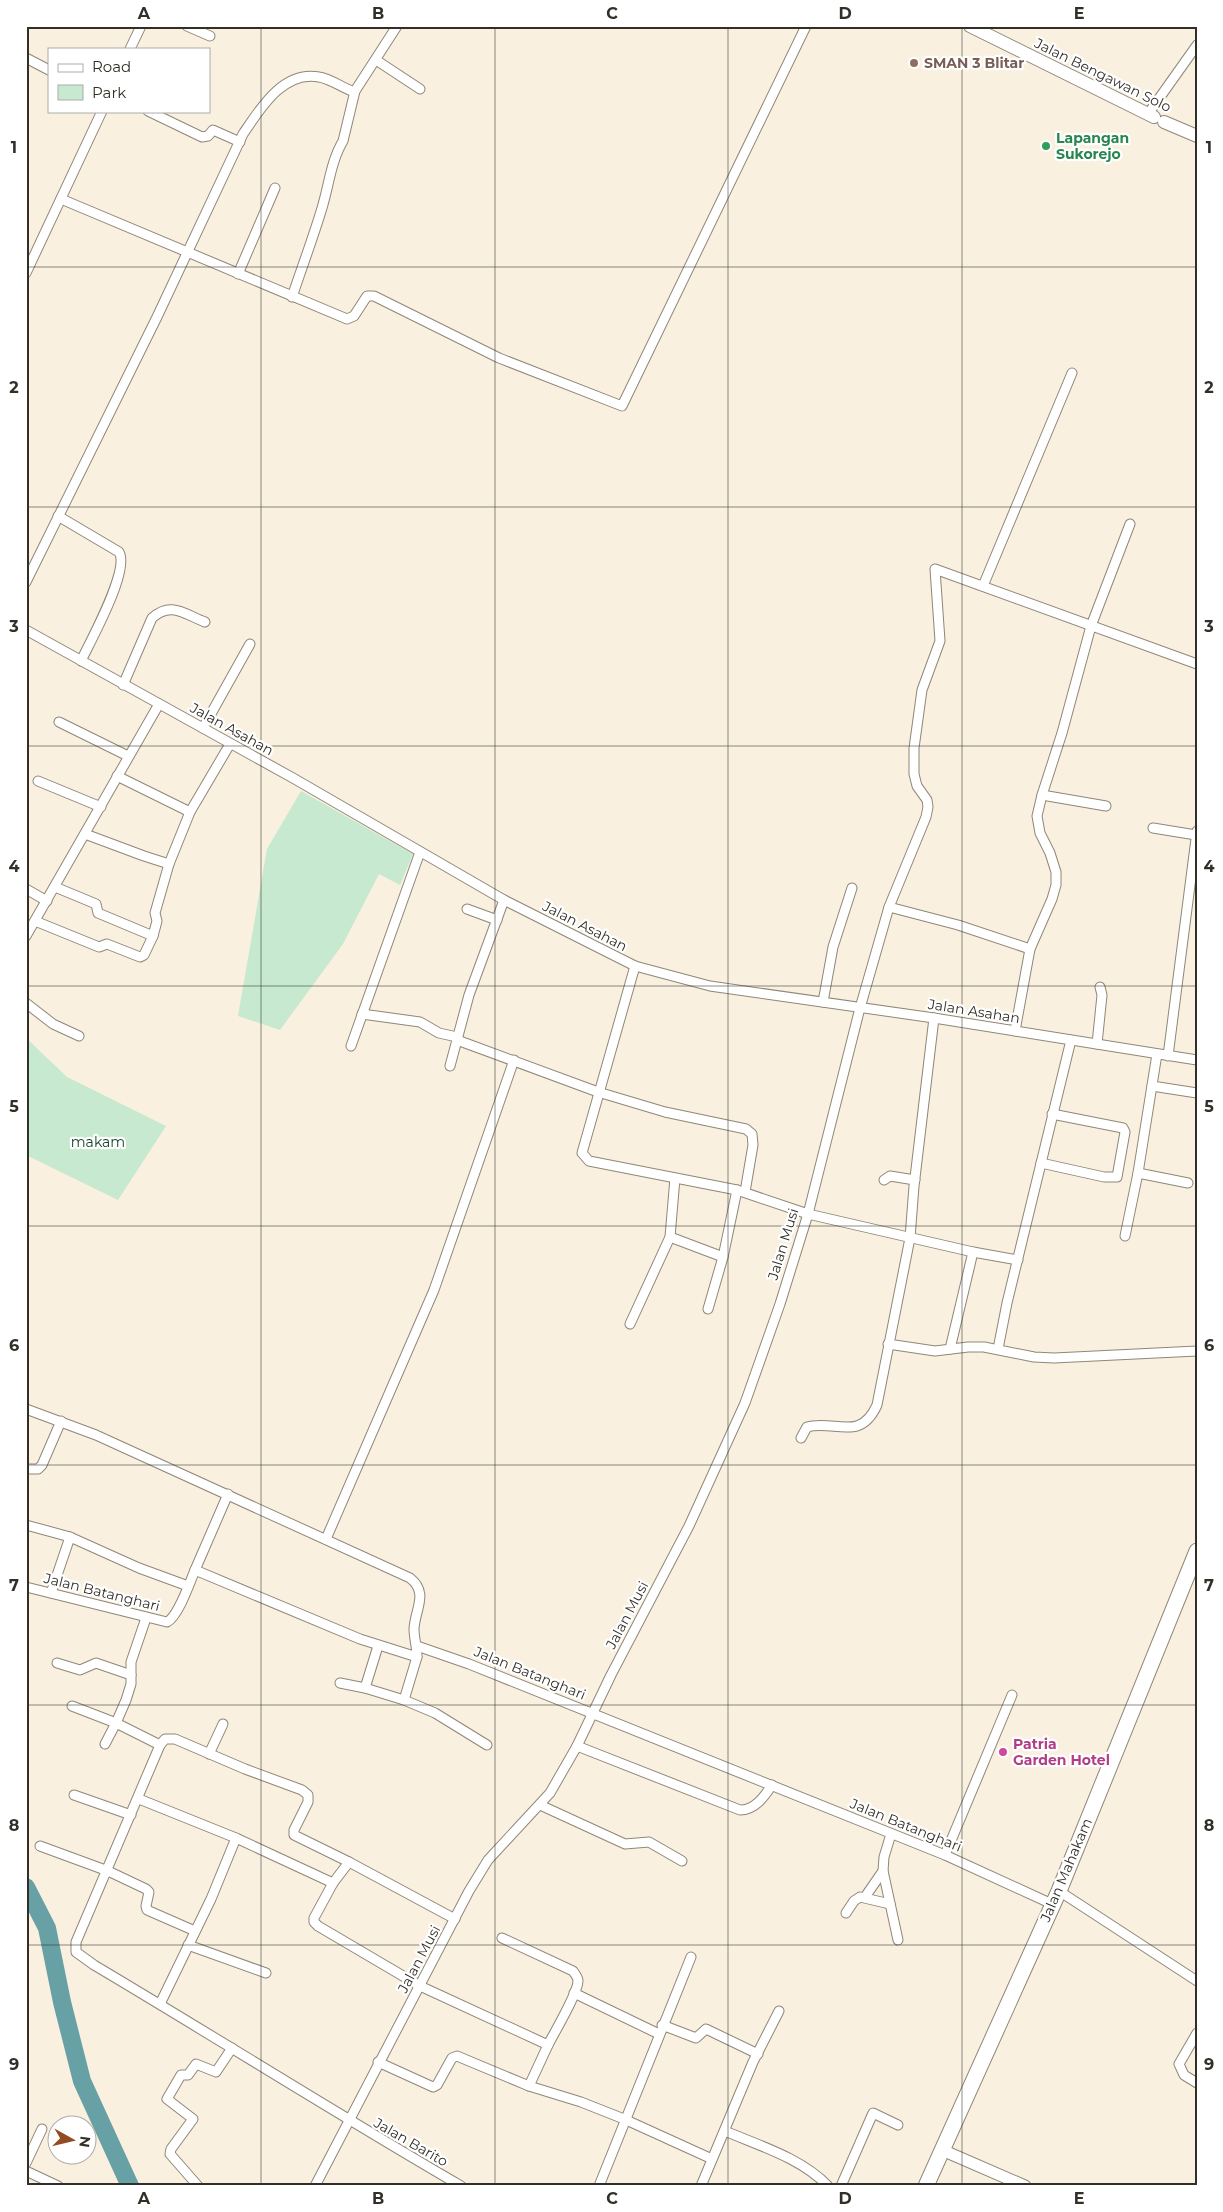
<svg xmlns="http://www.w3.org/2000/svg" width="1223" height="2212" font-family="Montserrat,sans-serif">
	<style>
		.green { fill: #c6e9cf }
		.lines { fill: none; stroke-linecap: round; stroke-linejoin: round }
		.river { stroke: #67a0a5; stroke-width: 18 }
		.minor-casing { stroke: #8f8778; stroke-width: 11 }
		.tertiary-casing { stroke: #8f8778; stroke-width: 13 }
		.secondary-casing { stroke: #8f8778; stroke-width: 14 }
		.primary-casing { stroke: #8f8778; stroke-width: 17 }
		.minor { stroke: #fff; stroke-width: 9 }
		.tertiary { stroke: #fff; stroke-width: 11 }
		.secondary { stroke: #fff; stroke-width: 12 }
		.primary { stroke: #fff; stroke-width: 15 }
		.grid { fill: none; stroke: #322f28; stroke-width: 1; stroke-opacity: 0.55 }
		.education-dot { fill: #8d6e63; stroke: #fff; stroke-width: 2 }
		.leisure-dot { fill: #2e9e5b; stroke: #fff; stroke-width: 2 }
		.hotel-dot { fill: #d1479c; stroke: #fff; stroke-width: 2 }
		.labels { text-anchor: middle; stroke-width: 4.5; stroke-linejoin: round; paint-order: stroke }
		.education-label { font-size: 14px; font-weight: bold; fill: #785e54; stroke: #fff; text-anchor: start }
		.street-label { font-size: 14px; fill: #322f28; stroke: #fff }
		.leisure-label { font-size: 14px; font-weight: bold; fill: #27864d; stroke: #fff; text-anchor: start }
		.park-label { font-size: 14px; fill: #0e3e22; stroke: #fff }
		.hotel-label { font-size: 14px; font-weight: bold; fill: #b23c85; stroke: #fff; text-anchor: start }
		.neatline { fill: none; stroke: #322f28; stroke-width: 2 }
		.grid-label { font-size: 16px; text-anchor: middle; font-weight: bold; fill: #322f28 }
	</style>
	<rect width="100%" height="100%" fill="#f9f0df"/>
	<g class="green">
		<path d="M 301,791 L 413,854 L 400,885 L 379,874 L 343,944 L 280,1030 L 238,1016 L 267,849 Z"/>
		<path d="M 26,1038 L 67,1077 L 166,1126 L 118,1200 L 26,1155 Z"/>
	</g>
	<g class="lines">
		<path class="river" d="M 26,1887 L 47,1928 L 62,2002 L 82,2081 L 130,2186"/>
		<defs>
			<g id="minor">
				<path d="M 187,26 L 210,36"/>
				<path d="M 130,49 L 141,26"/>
				<path d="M 26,58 L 49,70"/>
				<path d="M 376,60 L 420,89"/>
				<path d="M 148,111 L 202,137 L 208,136 L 213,130 L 240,142"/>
				<path d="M 1148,114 L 1197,45"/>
				<path d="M 61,199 L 347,319 L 354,316 L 367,296 L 374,296 L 499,358 L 622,406 L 806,26"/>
				<path d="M 26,273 L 102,111"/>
				<path d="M 238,274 L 275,188"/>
				<path d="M 292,297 C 302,267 313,238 322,208 C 329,185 331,161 343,141 L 355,91 L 397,26"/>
				<path d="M 58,516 L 119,552 C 130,570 91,640 81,661"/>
				<path d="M 26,582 L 157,317 L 243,134 C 260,109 283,70 319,77 C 331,79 341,87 352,91 L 355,91"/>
				<path d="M 983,586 L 1072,373"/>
				<path d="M 26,630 L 293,778 L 504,900 L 635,966 L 710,986 L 934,1018 L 1197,1060"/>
				<path d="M 123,685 L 152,618 C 171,601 184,614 205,622"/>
				<path d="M 59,722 L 128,756"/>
				<path d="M 203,728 L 250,644"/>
				<path d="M 38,781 L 101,807"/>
				<path d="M 1042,795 L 1106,806"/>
				<path d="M 190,812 L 230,744"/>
				<path d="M 1153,828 L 1196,835"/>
				<path d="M 85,834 L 144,856 L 169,864"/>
				<path d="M 55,887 L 96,904 L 98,913 L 153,936 L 157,921 L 155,913 L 169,864 L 190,812 L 117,776"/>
				<path d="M 26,889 L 47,901"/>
				<path d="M 889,907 L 958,925 L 1030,949"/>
				<path d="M 467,909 L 497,920"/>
				<path d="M 35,921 L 99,947 L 107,944 L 140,957 L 144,955 L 153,936"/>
				<path d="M 26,936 L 159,704"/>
				<path d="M 635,966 L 582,1153 L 589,1161 L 737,1190 L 808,1214 L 973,1252 L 1018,1260"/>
				<path d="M 823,1002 L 833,947 L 852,888"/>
				<path d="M 26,1003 L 53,1024 L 79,1036"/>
				<path d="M 362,1014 L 420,1022 L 439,1033 L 457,1037"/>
				<path d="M 1015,1031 L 1030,949 L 1052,899 L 1056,885 L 1056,872 L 1050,853 L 1040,833 L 1037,816 L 1042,795 L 1062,733 L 1091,626 L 1130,524"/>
				<path d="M 457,1040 L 598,1092 L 665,1112 L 746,1129 L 752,1134 L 753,1145 L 745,1192"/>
				<path d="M 1097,1044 L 1102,995 L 1100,987"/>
				<path d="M 351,1046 L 420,852"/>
				<path d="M 1168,1056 L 1197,831"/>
				<path d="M 450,1066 L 469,995 L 504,900"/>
				<path d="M 1152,1086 L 1197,1093"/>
				<path d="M 1041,1163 L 1104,1177 L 1117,1177 L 1125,1132 L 1123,1128 L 1052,1114"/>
				<path d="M 1138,1173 L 1188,1183"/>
				<path d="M 884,1180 L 890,1176 L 915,1180"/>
				<path d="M 1125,1236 L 1138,1173 L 1157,1054"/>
				<path d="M 670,1237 L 723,1257"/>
				<path d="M 708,1309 L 723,1257 L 737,1190"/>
				<path d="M 630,1324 L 670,1237 L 675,1178"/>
				<path d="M 888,1344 L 935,1351 L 968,1347 L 984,1347 L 1034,1357 L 1054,1358 L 1197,1351"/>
				<path d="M 950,1349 L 973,1252"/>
				<path d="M 998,1349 L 1007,1303 L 1071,1040"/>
				<path d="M 26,1409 L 96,1435 L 410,1578 C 429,1593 415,1609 414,1629 C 414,1638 417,1647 417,1657 L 360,1639 L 195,1570 C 190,1582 178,1617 167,1622 L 26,1587"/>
				<path d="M 801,1438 L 807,1427 C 834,1419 860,1443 877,1405 L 910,1238 L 914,1186 L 934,1018"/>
				<path d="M 26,1469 L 38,1469 L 42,1465 L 61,1421"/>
				<path d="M 26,1525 L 70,1537 L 139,1568 L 188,1586"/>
				<path d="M 326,1539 L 434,1290 L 514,1060"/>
				<path d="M 195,1570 L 228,1494"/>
				<path d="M 51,1593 L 70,1537"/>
				<path d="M 146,1618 L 131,1662 L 131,1684 L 126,1700 L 116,1723 L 160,1745 L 76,1942 L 76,1952 L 94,1965 C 217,2038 337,2114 461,2186"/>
				<path d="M 417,1646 L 469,1664 L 945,1855 L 1052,1904"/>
				<path d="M 57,1663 L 80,1670 L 96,1663 L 131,1675"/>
				<path d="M 340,1683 L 365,1688 L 404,1700 L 417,1657"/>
				<path d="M 365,1688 L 378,1646"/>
				<path d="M 404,1700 L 435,1713 L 487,1745"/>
				<path d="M 72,1706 L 116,1723 L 105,1744"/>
				<path d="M 160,1745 L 165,1739 L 175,1739 L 245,1769 L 302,1790 L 308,1795 L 308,1802 L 294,1830 L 294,1835 L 349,1862"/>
				<path d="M 577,1746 L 740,1810 C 755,1810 764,1797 772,1785"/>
				<path d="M 209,1754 L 223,1724"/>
				<path d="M 74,1795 L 131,1815"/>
				<path d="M 139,1799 L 236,1838 L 333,1883 L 314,1918 L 314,1922 L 318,1926 L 420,1986 L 548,2045 C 554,2033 578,1993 578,1981 C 578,1977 575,1974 573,1971 L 502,1938"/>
				<path d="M 540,1805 L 625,1844 L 649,1842 L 682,1861"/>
				<path d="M 891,1834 L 884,1857 L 883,1871 L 898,1940"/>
				<path d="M 40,1846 L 108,1871 L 146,1889 L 149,1892 L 146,1906 L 147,1910 L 195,1931"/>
				<path d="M 945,1855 L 1012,1695"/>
				<path d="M 333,1883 L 349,1862 L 455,1919"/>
				<path d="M 1059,1891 L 1197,1981"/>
				<path d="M 865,1897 L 883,1871"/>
				<path d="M 846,1913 L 854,1901 L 860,1897 L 890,1904"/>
				<path d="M 188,1945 L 266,1973"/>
				<path d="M 574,1993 L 659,2034"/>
				<path d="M 160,2004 L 211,1899 L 236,1838"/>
				<path d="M 662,2025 L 696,2038 L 706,2029 L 758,2054"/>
				<path d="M 1197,2033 L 1179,2064 L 1184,2075 L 1197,2083"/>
				<path d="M 378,2062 L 433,2087 L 437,2085 L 452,2058 L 457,2056 L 529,2086 L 581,2102 L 624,2119 L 712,2159"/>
				<path d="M 529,2086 L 548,2045"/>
				<path d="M 725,2131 C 760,2146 801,2158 828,2186"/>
				<path d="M 26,2163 L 42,2129"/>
				<path d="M 26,2171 L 58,2186"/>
				<path d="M 198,2186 L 170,2154 L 171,2149 L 193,2119 L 167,2099 L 181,2075 L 188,2075 L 196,2064 L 216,2072 L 232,2048"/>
				<path d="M 315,2186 L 469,1891 L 488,1860 L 550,1793 L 577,1746 L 611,1675 L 689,1526 L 745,1403 L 780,1304 L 808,1214 L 860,1008 L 889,907 L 926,817 L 928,807 L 927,800 L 917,786 L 914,774 L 914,748 L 922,690 L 940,641 L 935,569 L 1197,664"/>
				<path d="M 599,2186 L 691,1957"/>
				<path d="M 701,2186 L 753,2062 L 779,2011"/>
				<path d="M 841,2186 L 873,2113 L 898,2125"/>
			</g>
			<path id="tertiary" d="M 942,2150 L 1025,2186"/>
			<g id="secondary">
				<path d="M 970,26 L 1154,117"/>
				<path d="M 1164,122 L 1197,136"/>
			</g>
			<path id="primary" d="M 926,2186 L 1059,1891 L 1197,1551"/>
		</defs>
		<use href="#minor" class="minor-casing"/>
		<use href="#tertiary" class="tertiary-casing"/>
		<use href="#secondary" class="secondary-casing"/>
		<use href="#primary" class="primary-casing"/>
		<use href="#minor" class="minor"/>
		<use href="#tertiary" class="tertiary"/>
		<use href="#secondary" class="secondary"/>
		<use href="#primary" class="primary"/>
	</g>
	<path class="grid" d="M 261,26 L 261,2186M 495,26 L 495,2186M 728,26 L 728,2186M 962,26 L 962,2186M 26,267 L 1197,267M 26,507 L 1197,507M 26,746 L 1197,746M 26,986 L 1197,986M 26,1226 L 1197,1226M 26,1465 L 1197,1465M 26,1705 L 1197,1705M 26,1945 L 1197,1945"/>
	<circle class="education-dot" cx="914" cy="63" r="5"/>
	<circle class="leisure-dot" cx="1046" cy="146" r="5"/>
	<circle class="hotel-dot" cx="1003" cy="1752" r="5"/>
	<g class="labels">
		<g class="education-label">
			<text x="924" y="68">SMAN 3 Blitar</text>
		</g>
		<g class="street-label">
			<text transform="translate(1103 75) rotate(26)" y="5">Jalan Bengawan Solo</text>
			<text transform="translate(232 729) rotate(29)" y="5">Jalan Asahan</text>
			<text transform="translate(585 926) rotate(27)" y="5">Jalan Asahan</text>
			<text transform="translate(974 1011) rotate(9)" y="5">Jalan Asahan</text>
			<text transform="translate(783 1244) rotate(-73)" y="5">Jalan Musi</text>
			<text transform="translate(102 1592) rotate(14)" y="5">Jalan Batanghari</text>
			<text transform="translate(627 1615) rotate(-62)" y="5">Jalan Musi</text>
			<text transform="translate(530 1673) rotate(22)" y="5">Jalan Batanghari</text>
			<text transform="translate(906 1825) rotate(22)" y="5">Jalan Batanghari</text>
			<text transform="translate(1066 1870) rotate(-67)" y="5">Jalan Mahakam</text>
			<text transform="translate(419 1959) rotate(-62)" y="5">Jalan Musi</text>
			<text transform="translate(411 2142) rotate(30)" y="5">Jalan Barito</text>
		</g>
		<g class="leisure-label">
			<text x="1056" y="143">Lapangan<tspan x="1056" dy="16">Sukorejo</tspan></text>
		</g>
		<g class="park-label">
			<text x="98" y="1147">makam</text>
		</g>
		<g class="hotel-label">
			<text x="1013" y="1749">Patria<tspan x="1013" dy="16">Garden Hotel</tspan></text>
		</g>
	</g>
	<rect width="1223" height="2212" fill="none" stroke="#ffffff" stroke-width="55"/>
	<rect x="48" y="48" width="162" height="65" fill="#ffffff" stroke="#adaca9"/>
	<rect x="58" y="64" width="25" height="8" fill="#ffffff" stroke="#adaca9"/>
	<text x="92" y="72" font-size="15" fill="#322f28">Road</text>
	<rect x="58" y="85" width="25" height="15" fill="#c6e9cf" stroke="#adaca9"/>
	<text x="92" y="98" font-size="15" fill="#322f28">Park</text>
	<g transform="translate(72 2140) rotate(98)"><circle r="24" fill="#ffffff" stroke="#adaca9"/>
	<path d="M0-4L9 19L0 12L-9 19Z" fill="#914c21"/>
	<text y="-8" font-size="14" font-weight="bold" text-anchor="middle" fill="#322f28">N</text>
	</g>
	<rect x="28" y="28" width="1168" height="2156" class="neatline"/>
	<g class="grid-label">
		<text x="144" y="19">A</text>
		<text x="378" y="19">B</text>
		<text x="612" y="19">C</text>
		<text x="845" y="19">D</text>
		<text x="1079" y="19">E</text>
		<text x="14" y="153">1</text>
		<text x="1209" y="153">1</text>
		<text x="14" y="393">2</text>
		<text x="1209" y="393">2</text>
		<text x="14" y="632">3</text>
		<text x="1209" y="632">3</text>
		<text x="14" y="872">4</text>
		<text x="1209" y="872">4</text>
		<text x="14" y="1112">5</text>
		<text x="1209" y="1112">5</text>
		<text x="14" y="1351">6</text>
		<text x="1209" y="1351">6</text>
		<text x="14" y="1591">7</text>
		<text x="1209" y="1591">7</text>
		<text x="14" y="1831">8</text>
		<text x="1209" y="1831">8</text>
		<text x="14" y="2070">9</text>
		<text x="1209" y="2070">9</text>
		<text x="144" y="2204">A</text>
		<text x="378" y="2204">B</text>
		<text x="612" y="2204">C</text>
		<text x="845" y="2204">D</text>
		<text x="1079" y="2204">E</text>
	</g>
</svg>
